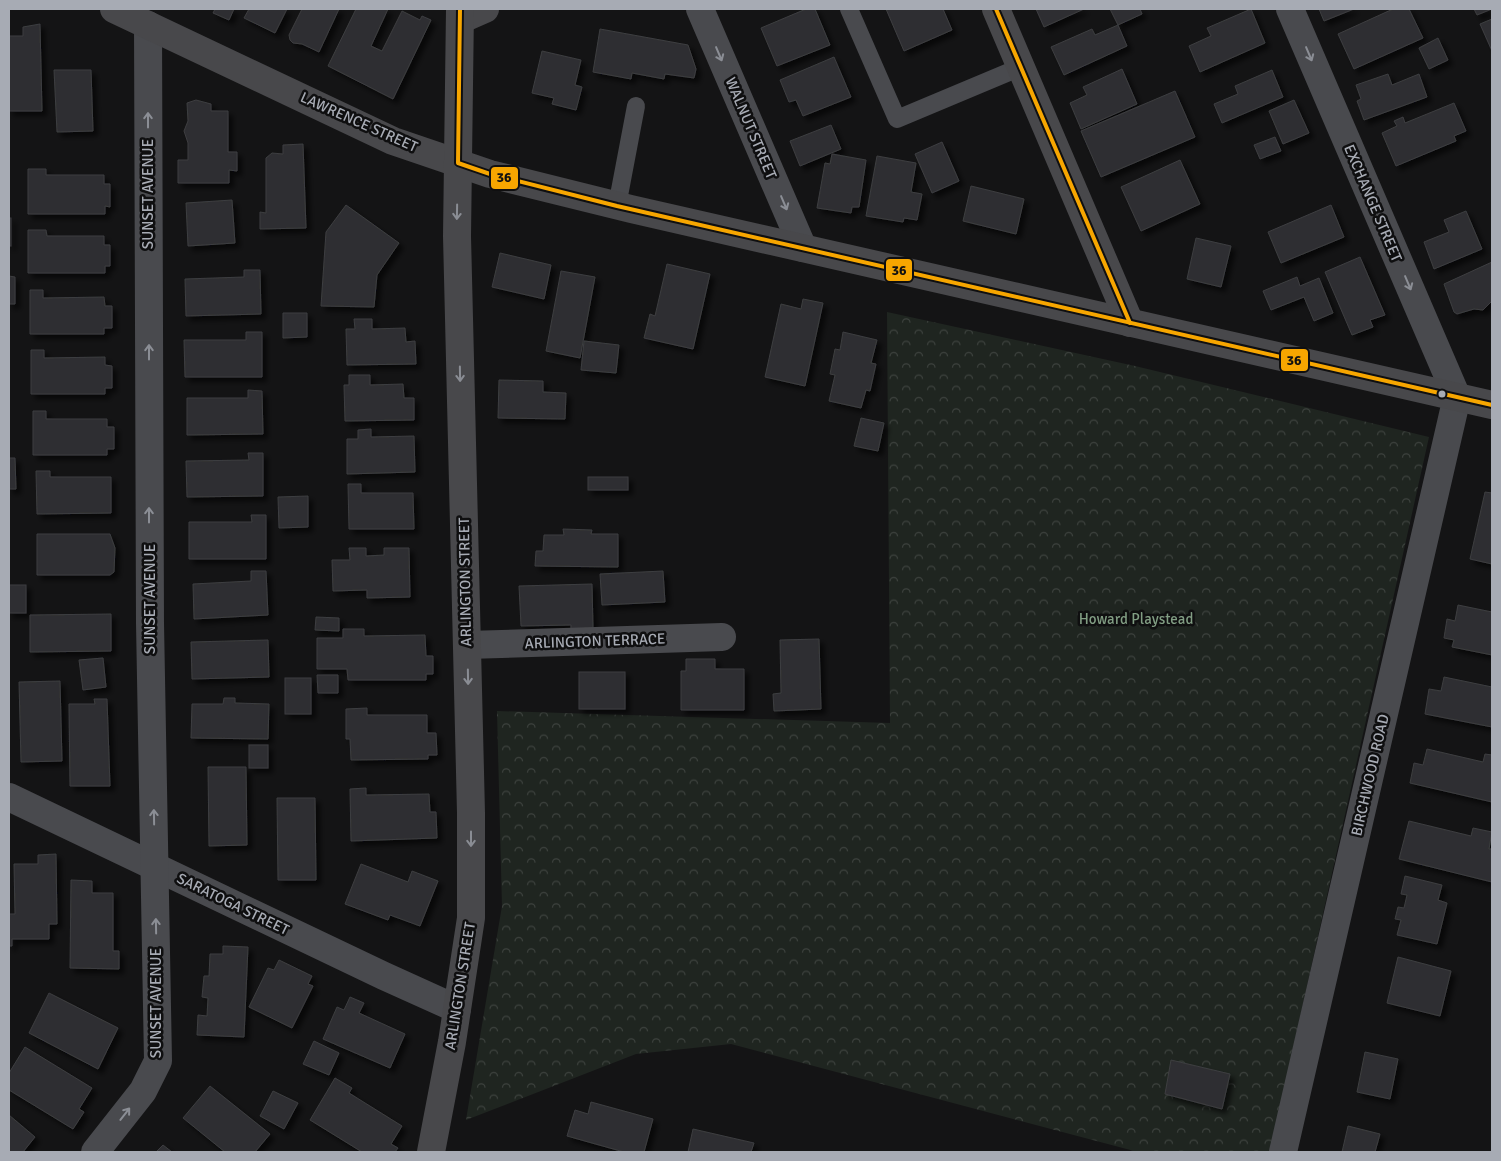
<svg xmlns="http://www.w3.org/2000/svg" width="1501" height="1161" font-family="Signika,sans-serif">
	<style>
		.park { fill: url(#park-crowns) }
		.building { fill: #2f2f30; stroke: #3d3e41; filter: url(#shadow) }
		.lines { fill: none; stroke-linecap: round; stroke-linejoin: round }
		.lane { stroke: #494a4e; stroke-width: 18 }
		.street { stroke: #494a4e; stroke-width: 28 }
		.secondary { stroke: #48484b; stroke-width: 28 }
		.bus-1-casing { stroke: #0f0f10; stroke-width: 8 }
		.bus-1 { stroke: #f7a600; stroke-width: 4 }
		.oneway { stroke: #8b8e95 }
		.oneway2 { stroke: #8a8d94 }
		.bus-dot { fill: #a7abb4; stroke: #0f0f10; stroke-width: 2 }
		.labels { text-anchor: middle; stroke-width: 5; stroke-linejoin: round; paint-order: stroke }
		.street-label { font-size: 15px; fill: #a7abb4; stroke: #0f0f10 }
		.park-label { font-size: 15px; fill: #819d83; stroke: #0f0f10 }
		.line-badge { stroke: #0f0f10; stroke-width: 2 }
		.pale-badge-label { font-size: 14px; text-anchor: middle; font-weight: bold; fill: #111 }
	</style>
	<defs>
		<pattern id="park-crowns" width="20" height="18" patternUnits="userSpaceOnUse" patternTransform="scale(1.25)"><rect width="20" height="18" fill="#1f2520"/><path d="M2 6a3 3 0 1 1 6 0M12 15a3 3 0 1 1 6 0" fill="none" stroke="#3d423e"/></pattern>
		<filter id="shadow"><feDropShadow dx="4.5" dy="4.5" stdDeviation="2.5" flood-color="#0009"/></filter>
	</defs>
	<rect width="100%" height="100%" fill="#141415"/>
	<path class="park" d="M 887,312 L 1135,366 L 1429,437 L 1270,1152 L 1138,1152 L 731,1044 L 636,1054 L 466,1120 L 502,906 L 497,711 L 890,723 Z"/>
	<g class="building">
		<path d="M 215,9 L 234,9 L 229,20 L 213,13 Z"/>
		<path d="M 249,9 L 287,9 L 275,33 L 244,18 Z"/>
		<path d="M 302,9 L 339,9 L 319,52 L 302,44 L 293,43 L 290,40 L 289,35 Z"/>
		<path d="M 356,9 L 388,9 L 371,46 L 382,51 L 402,11 L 420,20 L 422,16 L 431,20 L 393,99 L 328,66 Z"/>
		<path d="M 806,9 L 815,9 L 830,45 L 777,66 L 761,28 Z"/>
		<path d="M 886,9 L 943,9 L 952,30 L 904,51 Z"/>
		<path d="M 1036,9 L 1084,9 L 1044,27 Z"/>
		<path d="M 1110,9 L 1140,9 L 1142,14 L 1118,25 Z"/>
		<path d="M 1251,9 L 1265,43 L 1200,72 L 1189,46 L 1211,36 L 1207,28 Z"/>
		<path d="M 1319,9 L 1354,9 L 1324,21 Z"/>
		<path d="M 1393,9 L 1409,9 L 1423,38 L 1354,69 L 1338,34 Z"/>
		<path d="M 1474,9 L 1492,9 L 1477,15 Z"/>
		<path d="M 1492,19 L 1492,51 L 1480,24 Z"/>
		<path d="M 40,24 L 42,111 L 9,111 L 9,36 L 23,36 L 23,27 Z"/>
		<path d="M 1118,25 L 1127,46 L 1064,75 L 1051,47 L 1092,29 L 1095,35 Z"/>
		<path d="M 600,29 L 688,45 L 696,69 L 694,78 L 665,74 L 664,79 L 632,73 L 631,79 L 593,72 Z"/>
		<path d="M 1438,38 L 1448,60 L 1429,69 L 1419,48 Z"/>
		<path d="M 542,51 L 581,60 L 575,85 L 582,87 L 576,110 L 552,104 L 554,98 L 532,93 Z"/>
		<path d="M 834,57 L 851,97 L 803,116 L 796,100 L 789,102 L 780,80 Z"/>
		<path d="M 1122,69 L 1137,104 L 1081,129 L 1070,103 L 1087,95 L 1083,87 Z"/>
		<path d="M 54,70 L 91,70 L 93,131 L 57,132 Z"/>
		<path d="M 1272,70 L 1283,97 L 1222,123 L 1214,104 L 1238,94 L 1235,86 Z"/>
		<path d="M 1388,74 L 1392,85 L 1419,74 L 1427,97 L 1364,120 L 1357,101 L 1361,99 L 1356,85 Z"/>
		<path d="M 1175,91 L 1195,137 L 1101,177 L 1081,131 Z"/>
		<path d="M 196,100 L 211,104 L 211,111 L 228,111 L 228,152 L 237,152 L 237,171 L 229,170 L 229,183 L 178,183 L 178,160 L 188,160 L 188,143 L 184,131 L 188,121 L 187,103 Z"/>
		<path d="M 1294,100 L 1309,133 L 1283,144 L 1269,111 Z"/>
		<path d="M 1454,103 L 1466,131 L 1454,136 L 1456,141 L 1396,166 L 1382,133 L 1397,126 L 1394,121 L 1403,117 L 1405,123 Z"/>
		<path d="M 831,125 L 841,149 L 800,166 L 790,141 Z"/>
		<path d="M 1275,137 L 1281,151 L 1260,159 L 1254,145 Z"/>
		<path d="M 942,142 L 959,181 L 932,193 L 915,154 Z"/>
		<path d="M 303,144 L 306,228 L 260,229 L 260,212 L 266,213 L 266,158 L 272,153 L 283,154 L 283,145 Z"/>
		<path d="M 832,154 L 866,160 L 859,207 L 852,207 L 851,213 L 817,208 L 825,163 L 830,164 Z"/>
		<path d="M 877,156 L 916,163 L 911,192 L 922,194 L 917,220 L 904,218 L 903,222 L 866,216 Z"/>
		<path d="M 1180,160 L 1200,204 L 1141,231 L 1121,187 Z"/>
		<path d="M 28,169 L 46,169 L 46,175 L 104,175 L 104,184 L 110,184 L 110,207 L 105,206 L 105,214 L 28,214 Z"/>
		<path d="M 971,186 L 1024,199 L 1016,234 L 963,221 Z"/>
		<path d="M 232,200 L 235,243 L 188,246 L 186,203 Z"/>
		<path d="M 346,205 L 399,243 L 377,275 L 374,307 L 321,306 L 326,232 Z"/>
		<path d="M 1331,205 L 1344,237 L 1281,263 L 1268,232 Z"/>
		<path d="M 1466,211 L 1482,249 L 1434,269 L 1424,242 L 1449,232 L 1444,220 Z"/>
		<rect x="9" y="218" width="2" height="28"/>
		<path d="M 28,230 L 46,230 L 47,236 L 104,236 L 104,245 L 110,245 L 110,266 L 105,266 L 105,273 L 28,273 Z"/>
		<path d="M 1196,238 L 1231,246 L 1221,287 L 1187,279 Z"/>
		<path d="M 500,253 L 551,265 L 544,299 L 492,287 Z"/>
		<path d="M 1360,257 L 1385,315 L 1370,320 L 1373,327 L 1352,335 L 1325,272 Z"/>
		<path d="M 1492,262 L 1492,301 L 1483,310 L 1474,309 L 1457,314 L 1454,312 L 1444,284 Z"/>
		<path d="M 667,264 L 710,274 L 693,349 L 644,338 L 650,314 L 655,316 Z"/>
		<path d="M 244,270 L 260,270 L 261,314 L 186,316 L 185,279 L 244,277 Z"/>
		<path d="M 561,271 L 595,277 L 580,358 L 546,351 Z"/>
		<path d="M 9,276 L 15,277 L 15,304 L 9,304 Z"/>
		<path d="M 1297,277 L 1300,286 L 1319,278 L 1333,313 L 1314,321 L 1304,297 L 1271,310 L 1263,291 Z"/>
		<path d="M 30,290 L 43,290 L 43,298 L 104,297 L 105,306 L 112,306 L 112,328 L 104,328 L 104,334 L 30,334 Z"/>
		<path d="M 803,299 L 823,303 L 805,386 L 765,377 L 781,304 L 801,309 Z"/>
		<path d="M 283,313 L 307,313 L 307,337 L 283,338 Z"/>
		<path d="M 354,319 L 372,319 L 372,329 L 405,328 L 406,342 L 415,341 L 416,364 L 347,365 L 346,329 L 355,329 Z"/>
		<path d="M 246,332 L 262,332 L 262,377 L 185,377 L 184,340 L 246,340 Z"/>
		<path d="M 843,332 L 877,340 L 871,363 L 876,364 L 870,391 L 866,390 L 861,408 L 829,401 L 835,375 L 830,374 L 835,349 L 840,350 Z"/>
		<path d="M 584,341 L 619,345 L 616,373 L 581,370 Z"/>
		<path d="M 31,350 L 44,350 L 44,358 L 105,357 L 105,365 L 112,366 L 112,388 L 105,388 L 105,394 L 31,394 Z"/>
		<path d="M 349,375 L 370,375 L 370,385 L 403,384 L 404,398 L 414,398 L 414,420 L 345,421 L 344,385 L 349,385 Z"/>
		<path d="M 499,380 L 543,381 L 543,392 L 566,393 L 565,419 L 498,418 Z"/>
		<path d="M 248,390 L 262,391 L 263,434 L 187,435 L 187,398 L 248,398 Z"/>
		<path d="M 33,411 L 46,411 L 46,419 L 107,419 L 107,427 L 114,427 L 114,449 L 107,449 L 107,455 L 33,455 Z"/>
		<path d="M 861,418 L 884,423 L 878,451 L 854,446 Z"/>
		<path d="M 371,429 L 371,437 L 414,436 L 415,472 L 347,474 L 347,439 L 358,439 L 358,430 Z"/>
		<path d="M 248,453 L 263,453 L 263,496 L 187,497 L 186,461 L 249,460 Z"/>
		<path d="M 9,458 L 15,458 L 16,489 L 9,489 Z"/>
		<path d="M 36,471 L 50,471 L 50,477 L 111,477 L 111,513 L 37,514 Z"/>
		<rect x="588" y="477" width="40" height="13"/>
		<path d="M 348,484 L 361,484 L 361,493 L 413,493 L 414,529 L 349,529 Z"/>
		<path d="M 1485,492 L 1492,493 L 1492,564 L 1470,559 Z"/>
		<path d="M 308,496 L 308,527 L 279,528 L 278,497 Z"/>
		<path d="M 251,515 L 266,515 L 266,559 L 189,559 L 189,522 L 252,522 Z"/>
		<path d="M 563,529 L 592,530 L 591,534 L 618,534 L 618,567 L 535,566 L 536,551 L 543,551 L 544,535 L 564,535 Z"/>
		<path d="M 37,534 L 110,534 L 115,548 L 114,572 L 110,575 L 37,575 Z"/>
		<path d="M 349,548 L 366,548 L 366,556 L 384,555 L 384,548 L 409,548 L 410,597 L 367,598 L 367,590 L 333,591 L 332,560 L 350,560 Z"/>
		<path d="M 251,571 L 266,571 L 268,615 L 194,619 L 193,584 L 251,581 Z"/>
		<path d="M 663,571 L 665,602 L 602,605 L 600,574 Z"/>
		<path d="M 592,584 L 593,628 L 571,629 L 571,625 L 521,626 L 519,586 Z"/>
		<rect x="9" y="585" width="17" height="28"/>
		<path d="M 1458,605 L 1492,612 L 1492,655 L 1452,647 L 1454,640 L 1444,638 L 1447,619 L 1455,621 Z"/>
		<path d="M 111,614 L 111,651 L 30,652 L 30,615 Z"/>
		<path d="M 316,617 L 339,618 L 339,631 L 315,630 Z"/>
		<path d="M 343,629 L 364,629 L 364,636 L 425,635 L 426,656 L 433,656 L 433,674 L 426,674 L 426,680 L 348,680 L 347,669 L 317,669 L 317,638 L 343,638 Z"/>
		<path d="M 819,639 L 821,709 L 774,711 L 773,694 L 781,693 L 780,640 Z"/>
		<path d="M 268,640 L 269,677 L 192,679 L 191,642 Z"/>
		<path d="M 103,658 L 106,687 L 83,690 L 79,660 Z"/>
		<path d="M 686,659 L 715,659 L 715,669 L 744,669 L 744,710 L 681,710 L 681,671 L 686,671 Z"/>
		<rect x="579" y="672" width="46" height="37"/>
		<path d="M 317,675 L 338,675 L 338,693 L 318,693 Z"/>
		<path d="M 1444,677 L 1492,687 L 1492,727 L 1425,714 L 1429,689 L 1441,691 Z"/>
		<rect x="285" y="678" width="26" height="36"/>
		<path d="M 60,681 L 62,761 L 21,762 L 19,682 Z"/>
		<path d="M 224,698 L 235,698 L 235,703 L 269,704 L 268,739 L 191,738 L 192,704 L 223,704 Z"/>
		<path d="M 94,699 L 107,699 L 110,786 L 70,786 L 69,704 L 95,704 Z"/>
		<path d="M 367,708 L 367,715 L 427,715 L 427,733 L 436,733 L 437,755 L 428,755 L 428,759 L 351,760 L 350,739 L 346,739 L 346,709 Z"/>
		<rect x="249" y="745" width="19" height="23"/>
		<path d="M 1427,749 L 1483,762 L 1485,754 L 1492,755 L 1492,802 L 1410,783 L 1414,763 L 1423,765 Z"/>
		<path d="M 208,767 L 246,767 L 247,845 L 209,846 Z"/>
		<path d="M 366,788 L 366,795 L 429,794 L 430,812 L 436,812 L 437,838 L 351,841 L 350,789 Z"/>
		<path d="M 277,798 L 315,798 L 316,880 L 278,880 Z"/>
		<path d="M 1409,821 L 1471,836 L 1473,828 L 1492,832 L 1489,849 L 1492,849 L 1492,882 L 1399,859 Z"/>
		<path d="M 56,854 L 57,924 L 49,924 L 49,939 L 12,939 L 12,946 L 9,946 L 9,914 L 15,914 L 14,864 L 38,864 L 38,855 Z"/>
		<path d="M 361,864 L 408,882 L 412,871 L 438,881 L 420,926 L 390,915 L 388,920 L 345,904 Z"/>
		<path d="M 1405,876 L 1442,885 L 1438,900 L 1447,903 L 1437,944 L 1397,935 L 1401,920 L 1395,919 L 1398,907 L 1404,908 L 1407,895 L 1401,894 Z"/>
		<path d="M 71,880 L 92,881 L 92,893 L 113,893 L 113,951 L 119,951 L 119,969 L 70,968 Z"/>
		<path d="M 223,946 L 248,947 L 244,1037 L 197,1035 L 198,1015 L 207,1016 L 208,998 L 202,997 L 204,976 L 209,976 L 210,954 L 223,954 Z"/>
		<path d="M 1398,957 L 1451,971 L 1440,1016 L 1387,1003 Z"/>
		<path d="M 279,960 L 312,976 L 308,984 L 313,986 L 292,1028 L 249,1007 L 268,968 L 274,970 Z"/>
		<path d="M 49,993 L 118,1028 L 98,1069 L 29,1033 Z"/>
		<path d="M 350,997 L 364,1003 L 359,1013 L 405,1034 L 390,1068 L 323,1039 L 337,1007 L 344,1010 Z"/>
		<path d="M 314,1041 L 339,1053 L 329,1075 L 303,1064 Z"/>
		<path d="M 25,1047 L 92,1088 L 79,1109 L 84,1112 L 73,1129 L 9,1090 L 9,1073 Z"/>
		<path d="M 1365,1052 L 1398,1059 L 1390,1099 L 1357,1092 Z"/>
		<path d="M 1171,1060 L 1230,1074 L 1222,1109 L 1165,1094 Z"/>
		<path d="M 335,1078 L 352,1088 L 349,1093 L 402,1126 L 391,1144 L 398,1148 L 395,1152 L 362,1152 L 310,1120 Z"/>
		<path d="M 210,1086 L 270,1134 L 255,1152 L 225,1152 L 183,1118 Z"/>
		<path d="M 273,1091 L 298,1103 L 284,1129 L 260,1116 Z"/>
		<path d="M 591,1102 L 653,1119 L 644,1152 L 624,1152 L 567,1136 L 575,1110 L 588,1114 Z"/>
		<path d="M 9,1115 L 35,1137 L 23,1152 L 9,1152 Z"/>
		<path d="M 1348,1126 L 1380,1134 L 1375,1152 L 1342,1152 Z"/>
		<path d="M 693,1129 L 754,1143 L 751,1152 L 688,1152 Z"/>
		<path d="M 163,1145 L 172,1152 L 156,1152 Z"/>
	</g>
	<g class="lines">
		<g class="lane">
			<path d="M 849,9 L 897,119 L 1021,67"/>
			<path d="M 617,206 L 636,106"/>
		</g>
		<g class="street">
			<path d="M 700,9 L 803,248"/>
			<path d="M 467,645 L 722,637"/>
			<path d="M 9,797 L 384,976 L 457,1009"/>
			<path d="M 95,1152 L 143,1091 L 158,1061 L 150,623 L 148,25"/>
			<path d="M 1283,1152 L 1457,397 L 1290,9"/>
		</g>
		<g class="secondary">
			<path d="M 114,9 L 393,141 L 490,174 L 631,209 L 1492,405"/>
			<path d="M 996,9 L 1130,323"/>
			<path d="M 460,20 L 485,9"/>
			<path d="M 431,1152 L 452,1042 L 471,918 L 471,813 L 457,236 L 460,9"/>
		</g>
		<defs>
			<g id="bus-1">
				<path d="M 460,9 L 458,163 L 490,174 L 617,206 L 1492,405"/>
				<path d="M 996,9 L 1130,323"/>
			</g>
		</defs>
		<use href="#bus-1" class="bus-1-casing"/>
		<use href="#bus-1" class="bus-1"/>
	</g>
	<defs><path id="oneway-shaft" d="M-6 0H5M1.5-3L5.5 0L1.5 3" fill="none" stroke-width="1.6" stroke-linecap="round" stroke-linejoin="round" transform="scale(1.25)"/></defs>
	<g class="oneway">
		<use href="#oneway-shaft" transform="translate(719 54) rotate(67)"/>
		<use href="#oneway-shaft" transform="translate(1309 54) rotate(67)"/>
		<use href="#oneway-shaft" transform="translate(148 120) rotate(-90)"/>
		<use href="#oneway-shaft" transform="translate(784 203) rotate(67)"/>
		<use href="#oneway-shaft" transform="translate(1408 283) rotate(67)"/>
		<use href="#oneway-shaft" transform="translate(149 352) rotate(-90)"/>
		<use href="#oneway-shaft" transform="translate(149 515) rotate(-90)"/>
		<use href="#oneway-shaft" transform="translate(154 817) rotate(-91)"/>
		<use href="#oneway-shaft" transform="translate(156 926) rotate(-91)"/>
		<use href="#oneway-shaft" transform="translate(125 1114) rotate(-52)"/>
	</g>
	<g class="oneway2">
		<use href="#oneway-shaft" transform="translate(457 212) rotate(91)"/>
		<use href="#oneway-shaft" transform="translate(460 374) rotate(89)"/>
		<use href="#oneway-shaft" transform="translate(468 677) rotate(89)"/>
		<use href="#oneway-shaft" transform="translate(471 839) rotate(90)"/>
	</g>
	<circle class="bus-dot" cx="1442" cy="394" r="4.5"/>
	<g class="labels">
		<g class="street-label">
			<text transform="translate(359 122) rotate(24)" y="5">LAWRENCE STREET</text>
			<text transform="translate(751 128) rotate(67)" y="5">WALNUT STREET</text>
			<text transform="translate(148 194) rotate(-90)" y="5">SUNSET AVENUE</text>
			<text transform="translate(1373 203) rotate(67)" y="5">EXCHANGE STREET</text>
			<text transform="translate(465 582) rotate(-91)" y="5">ARLINGTON STREET</text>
			<text transform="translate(150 599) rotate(-90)" y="5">SUNSET AVENUE</text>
			<text transform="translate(595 641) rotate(-2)" y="5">ARLINGTON TERRACE</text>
			<text transform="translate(1370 775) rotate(-77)" y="5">BIRCHWOOD ROAD</text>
			<text transform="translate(233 904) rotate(26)" y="5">SARATOGA STREET</text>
			<text transform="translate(460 986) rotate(-81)" y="5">ARLINGTON STREET</text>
			<text transform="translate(156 1003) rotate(-90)" y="5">SUNSET AVENUE</text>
		</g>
		<g class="park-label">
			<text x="1136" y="624">Howard Playstead</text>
		</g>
	</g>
	<g class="line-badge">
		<rect x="490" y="166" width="29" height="24" rx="5" fill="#f7a600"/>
		<rect x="885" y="258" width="28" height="24" rx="5" fill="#f7a600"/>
		<rect x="1280" y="348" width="29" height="24" rx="5" fill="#f7a600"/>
	</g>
	<g class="pale-badge-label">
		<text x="504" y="182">36</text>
		<text x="899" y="275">36</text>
		<text x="1294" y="365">36</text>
	</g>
	<rect width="1501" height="1161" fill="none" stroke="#a7abb4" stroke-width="20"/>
</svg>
